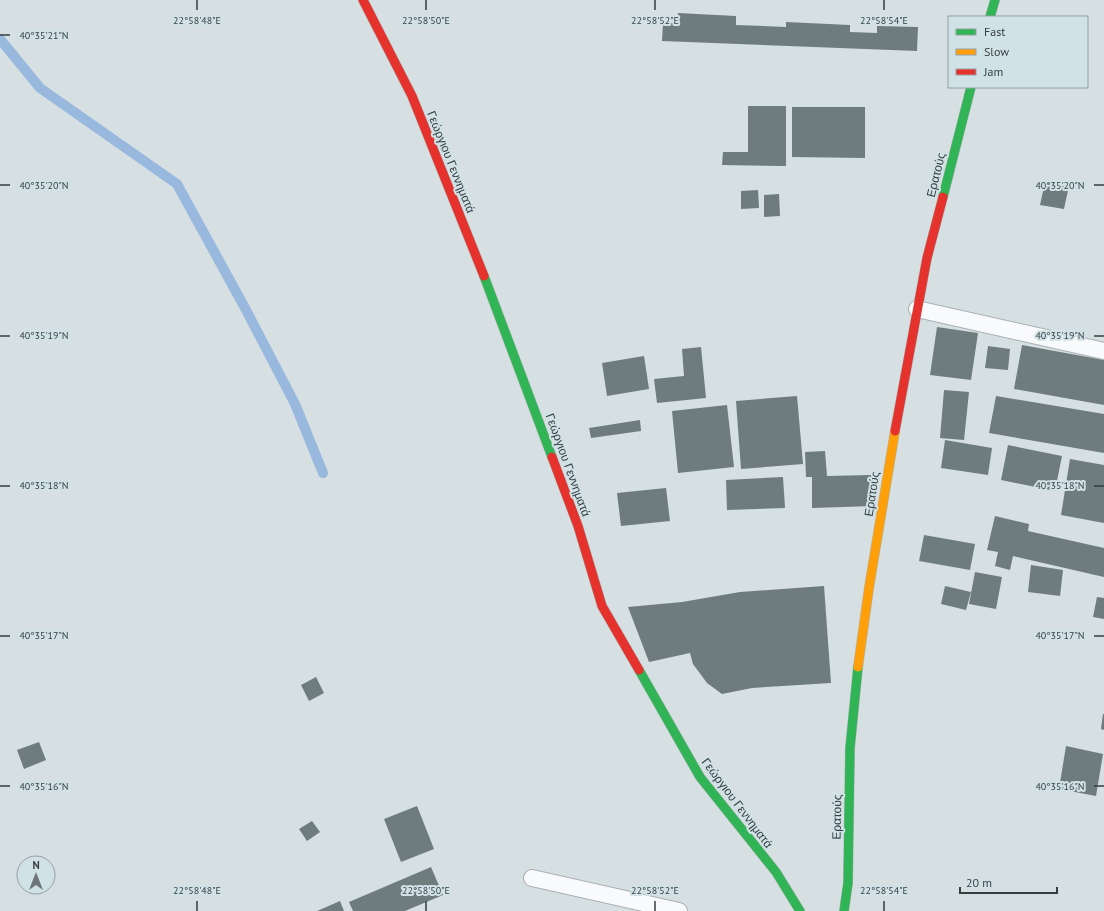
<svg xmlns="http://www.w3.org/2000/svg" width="1104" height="911" font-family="'PT Sans',sans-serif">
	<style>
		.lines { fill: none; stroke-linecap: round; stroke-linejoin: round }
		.stream { stroke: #99b8de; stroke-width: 10 }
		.building { fill: #6e7c7d }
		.lane-casing { stroke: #a9b0b2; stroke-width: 18 }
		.fast-casing { stroke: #a9b0b2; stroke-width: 10 }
		.slow-casing { stroke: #a9b0b2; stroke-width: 10 }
		.jam-casing { stroke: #a9b0b2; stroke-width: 10 }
		.lane { stroke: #f9fafb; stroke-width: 16 }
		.fast { stroke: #30b455; stroke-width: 9 }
		.slow { stroke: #ff9f0a; stroke-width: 9 }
		.jam { stroke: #e5322d; stroke-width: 9 }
		.ticks { fill: none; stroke: #373e40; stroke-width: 1.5 }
		.labels { text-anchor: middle; stroke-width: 4; stroke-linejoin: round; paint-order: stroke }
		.street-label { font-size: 12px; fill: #373e40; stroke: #d1e2e7 }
		.ticks-label { font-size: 10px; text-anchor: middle; fill: #373e40; stroke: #d1e2e7; stroke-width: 4; stroke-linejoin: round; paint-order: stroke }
	</style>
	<rect width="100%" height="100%" fill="#d6dfe2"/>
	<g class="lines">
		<path class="stream" d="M 0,39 L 40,88 L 177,184 L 245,308 L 295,404 L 323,473"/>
	</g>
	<g class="building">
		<path d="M 678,13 L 736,16 L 736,25 L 786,27 L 786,22 L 850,25 L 850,32 L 877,33 L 877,26 L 918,27 L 917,51 L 662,41 L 663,23 L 678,23 Z"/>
		<path d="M 748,106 L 786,106 L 786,166 L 722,165 L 723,152 L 748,152 Z"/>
		<path d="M 792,107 L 865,107 L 865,158 L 792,157 Z"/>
		<path d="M 1045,182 L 1069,186 L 1064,209 L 1040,205 Z"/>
		<path d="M 758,190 L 759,208 L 741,209 L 741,191 Z"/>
		<path d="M 779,194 L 780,216 L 764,217 L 764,195 Z"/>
		<path d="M 937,327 L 978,333 L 971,380 L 930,375 Z"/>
		<path d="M 1022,345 L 1104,360 L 1104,405 L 1014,389 Z"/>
		<path d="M 988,346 L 1010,349 L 1008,370 L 985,368 Z"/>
		<path d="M 701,347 L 706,398 L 657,403 L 654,379 L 684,376 L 682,349 Z"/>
		<path d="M 644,356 L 649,389 L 607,396 L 602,363 Z"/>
		<path d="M 944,390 L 969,392 L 964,440 L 940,438 Z"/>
		<path d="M 797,396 L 803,464 L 741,469 L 736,401 Z"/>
		<path d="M 996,396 L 1104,414 L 1104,453 L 989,433 Z"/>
		<path d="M 727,405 L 734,467 L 678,473 L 672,411 Z"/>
		<path d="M 640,420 L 641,431 L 591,438 L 589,428 Z"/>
		<path d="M 945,440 L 992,448 L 988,475 L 941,468 Z"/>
		<path d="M 1008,445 L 1062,456 L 1055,491 L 1001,480 Z"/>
		<path d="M 825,451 L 827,476 L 872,475 L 873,506 L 812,508 L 812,477 L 806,477 L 805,452 Z"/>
		<path d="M 1070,459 L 1104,465 L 1104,523 L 1061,515 Z"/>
		<path d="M 783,477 L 785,508 L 727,510 L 726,480 Z"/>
		<path d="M 666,488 L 670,521 L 621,526 L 617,493 Z"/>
		<path d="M 995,516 L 1029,524 L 1028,531 L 1104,548 L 1104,577 L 1013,556 L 1010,570 L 995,566 L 998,552 L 987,550 Z"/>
		<path d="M 924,535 L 975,544 L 970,570 L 919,561 Z"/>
		<path d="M 1031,565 L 1063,570 L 1060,596 L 1028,592 Z"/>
		<path d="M 975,572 L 1002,577 L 996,609 L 969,604 Z"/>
		<path d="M 824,586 L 831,683 L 752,688 L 722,694 L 707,683 L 693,664 L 690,653 L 649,662 L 628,607 L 682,602 L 740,592 Z"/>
		<path d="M 945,586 L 971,592 L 966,610 L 941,604 Z"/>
		<path d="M 1097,597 L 1104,598 L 1104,619 L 1093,617 Z"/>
		<path d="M 316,677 L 324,693 L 309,701 L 301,685 Z"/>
		<path d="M 1103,714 L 1104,714 L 1104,730 L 1101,729 Z"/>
		<path d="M 39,742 L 46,760 L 24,769 L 17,750 Z"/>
		<path d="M 1066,746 L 1103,754 L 1096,796 L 1059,789 Z"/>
		<path d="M 417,806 L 434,849 L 401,862 L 384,819 Z"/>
		<path d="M 312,821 L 320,832 L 307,841 L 299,829 Z"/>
		<path d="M 431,867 L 443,895 L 405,911 L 353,911 L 349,902 Z"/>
		<path d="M 340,901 L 344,911 L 317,911 Z"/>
	</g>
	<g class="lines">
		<defs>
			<g id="lane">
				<path d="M 917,309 L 1104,351"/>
				<path d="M 532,878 L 679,911"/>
			</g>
			<g id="fast">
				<path d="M 990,17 L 995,0"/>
				<path d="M 943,197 L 971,87"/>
				<path d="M 484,276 L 552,457"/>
				<path d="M 639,670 L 700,777 L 776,872 L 800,911"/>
				<path d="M 844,911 L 848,883 L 850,748 L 858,667"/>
			</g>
			<path id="slow" d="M 858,667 L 869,588 L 895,431"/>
			<g id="jam">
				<path d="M 363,0 L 412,96 L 484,276"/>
				<path d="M 895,431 L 927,258 L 943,197"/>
				<path d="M 552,457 L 578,526 L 602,606 L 639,670"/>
			</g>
		</defs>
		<use href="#lane" class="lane-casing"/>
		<use href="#fast" class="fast-casing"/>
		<use href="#slow" class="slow-casing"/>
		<use href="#jam" class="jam-casing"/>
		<use href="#lane" class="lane"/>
		<use href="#fast" class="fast"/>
		<use href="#slow" class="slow"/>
		<use href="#jam" class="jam"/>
	</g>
	<path class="ticks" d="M 197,0 L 197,10M 426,0 L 426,10M 655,0 L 655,10M 884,0 L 884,10M 0,35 L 10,35M 0,185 L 10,185M 1094,185 L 1104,185M 0,336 L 10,336M 1094,336 L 1104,336M 0,486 L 10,486M 1094,486 L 1104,486M 0,636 L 10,636M 1094,636 L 1104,636M 0,786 L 10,786M 1094,786 L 1104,786M 197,901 L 197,911M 426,901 L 426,911M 655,901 L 655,911M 884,901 L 884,911"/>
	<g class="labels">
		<g class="street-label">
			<text transform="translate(451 162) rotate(68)" y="4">Γεώργιου Γεννηματά</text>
			<text transform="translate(936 175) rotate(-76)" y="4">Ερατούς</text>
			<text transform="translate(568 465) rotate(70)" y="4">Γεώργιου Γεννηματά</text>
			<text transform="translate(872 494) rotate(-81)" y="4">Ερατούς</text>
			<text transform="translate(737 803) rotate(53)" y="4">Γεώργιου Γεννηματά</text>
			<text transform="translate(837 817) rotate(-89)" y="4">Ερατούς</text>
		</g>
	</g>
	<g class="ticks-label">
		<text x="197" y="24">22°58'48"E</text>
		<text x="426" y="24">22°58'50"E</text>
		<text x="655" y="24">22°58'52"E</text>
		<text x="884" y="24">22°58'54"E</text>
		<text x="44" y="39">40°35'21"N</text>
		<text x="44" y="189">40°35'20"N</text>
		<text x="1060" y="189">40°35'20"N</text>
		<text x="44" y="339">40°35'19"N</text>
		<text x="1060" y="339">40°35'19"N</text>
		<text x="44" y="489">40°35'18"N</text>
		<text x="1060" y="489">40°35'18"N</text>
		<text x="44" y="639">40°35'17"N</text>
		<text x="1060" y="639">40°35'17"N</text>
		<text x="44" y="790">40°35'16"N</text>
		<text x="1060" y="790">40°35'16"N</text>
		<text x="197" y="894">22°58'48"E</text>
		<text x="426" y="894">22°58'50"E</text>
		<text x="655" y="894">22°58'52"E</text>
		<text x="884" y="894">22°58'54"E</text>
	</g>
	<rect x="948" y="16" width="140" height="72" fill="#d1e2e7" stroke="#93a0a4"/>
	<rect x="956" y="29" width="20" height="6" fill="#30b455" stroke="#93a0a4"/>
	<text x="984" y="36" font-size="12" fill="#373e40">Fast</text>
	<rect x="956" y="49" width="20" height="6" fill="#ff9f0a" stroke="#93a0a4"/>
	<text x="984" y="56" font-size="12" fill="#373e40">Slow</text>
	<rect x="956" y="69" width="20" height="6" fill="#e5322d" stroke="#93a0a4"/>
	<text x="984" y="76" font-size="12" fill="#373e40">Jam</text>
	<g transform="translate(36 875)"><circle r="19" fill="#d1e2e7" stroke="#93a0a4"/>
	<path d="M0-3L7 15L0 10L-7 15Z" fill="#6f7679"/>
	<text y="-6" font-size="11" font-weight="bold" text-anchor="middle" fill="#373e40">N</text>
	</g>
	<path d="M960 887v6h97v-6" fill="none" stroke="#373e40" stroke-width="2"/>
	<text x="966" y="887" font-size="12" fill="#373e40" stroke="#d1e2e7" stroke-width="3" paint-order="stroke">20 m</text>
</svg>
